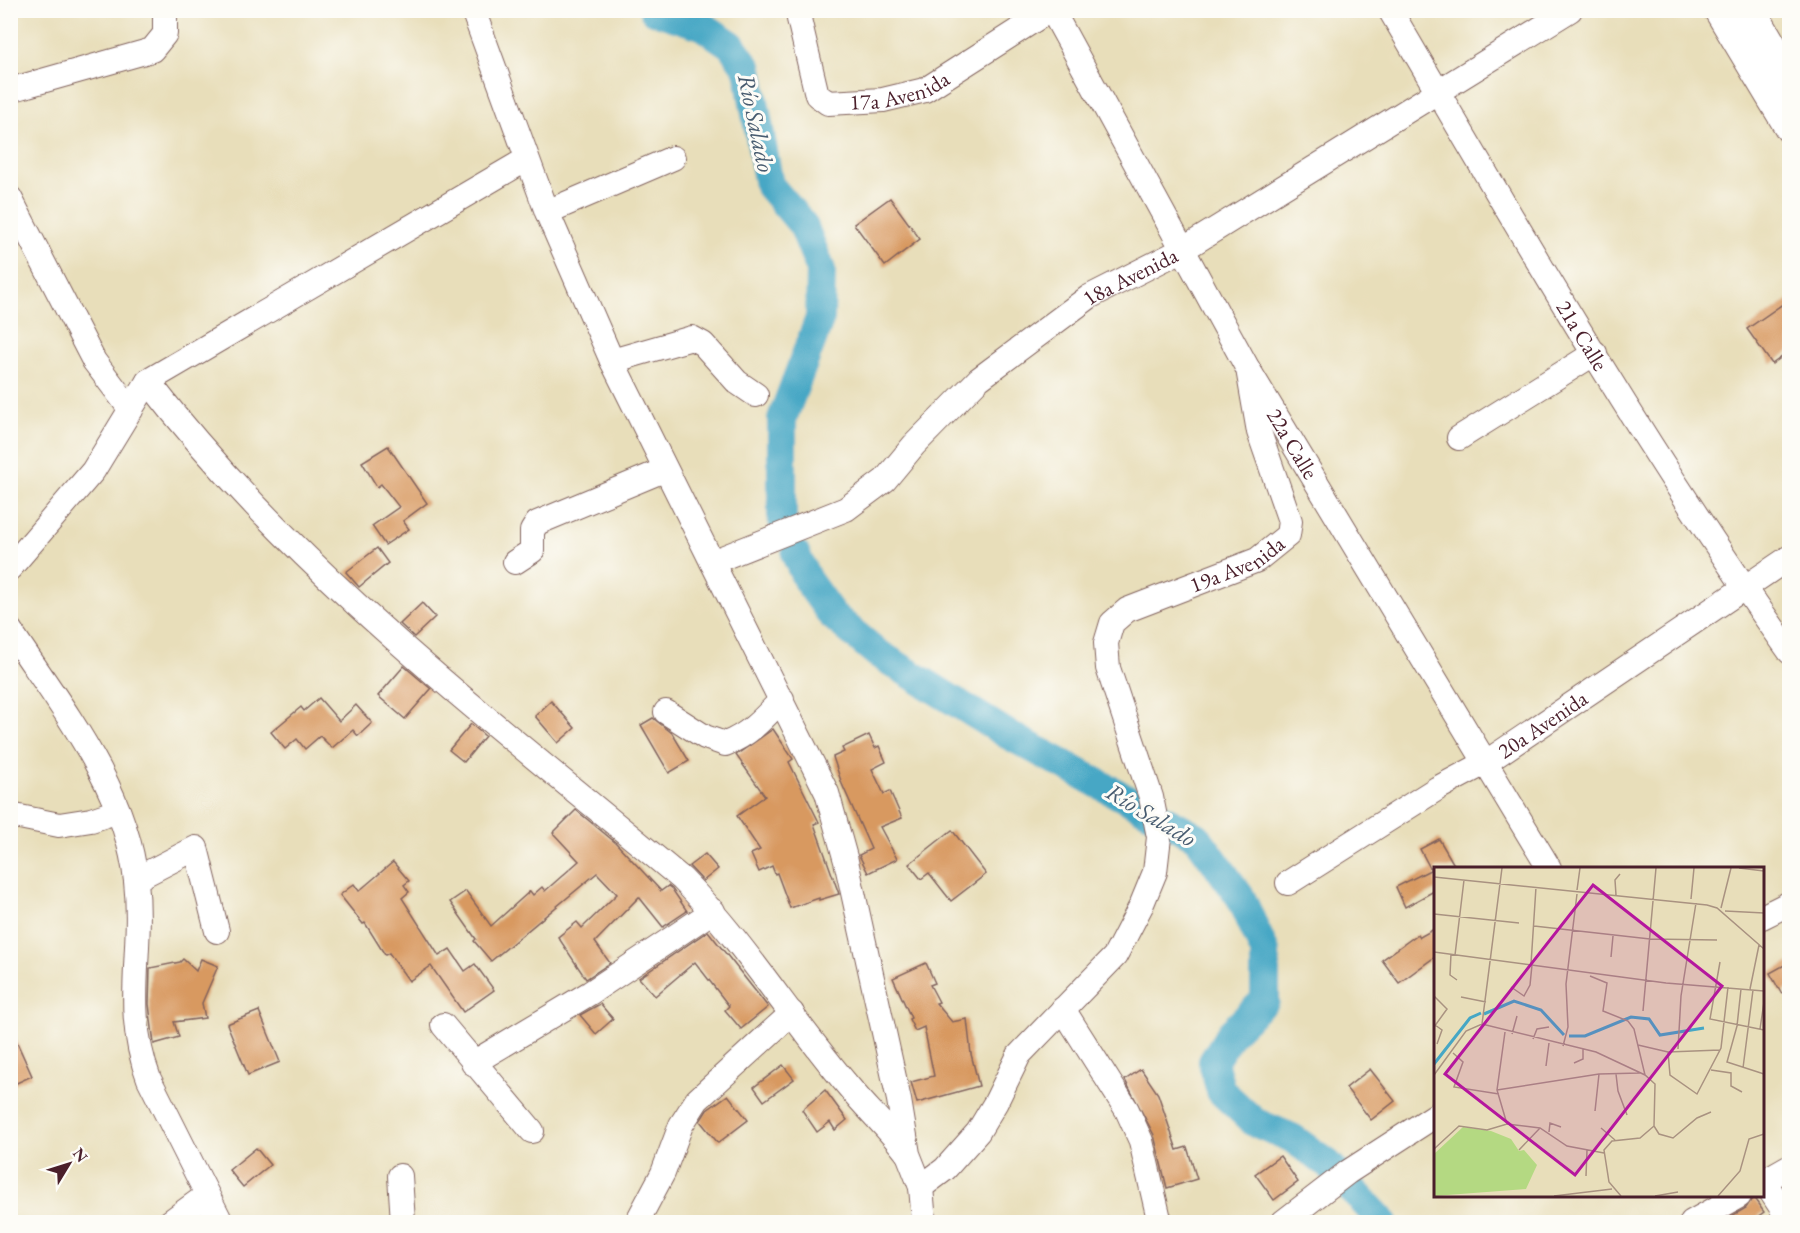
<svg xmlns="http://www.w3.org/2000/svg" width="1800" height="1233" font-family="'EB Garamond',serif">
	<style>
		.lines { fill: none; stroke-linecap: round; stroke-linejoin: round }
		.river { stroke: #46a7c5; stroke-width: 30 }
		.building { fill: #d89961 }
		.minor-casing { stroke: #81625d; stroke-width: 26 }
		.major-casing { stroke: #81625d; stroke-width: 32 }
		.minor { stroke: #fff; stroke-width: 24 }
		.major { stroke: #fff; stroke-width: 30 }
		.labels { text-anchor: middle; stroke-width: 6; stroke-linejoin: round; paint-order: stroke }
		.street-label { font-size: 22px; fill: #4a1f2b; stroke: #fdfcf7 }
		.water-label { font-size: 24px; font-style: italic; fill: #485c70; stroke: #fdfcf7 }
		.inset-river { fill: none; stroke: #46a7c5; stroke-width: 3 }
		.inset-road { fill: none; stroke: #a99281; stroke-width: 1.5 }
		.view { fill: #b5179e; fill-opacity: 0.15; stroke: #b5179e; stroke-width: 3 }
		.inset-edge { fill: none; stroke: #4a1f2b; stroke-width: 3 }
	</style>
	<rect width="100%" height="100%" fill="#fdfcf7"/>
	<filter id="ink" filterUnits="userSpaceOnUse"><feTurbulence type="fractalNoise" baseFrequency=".0167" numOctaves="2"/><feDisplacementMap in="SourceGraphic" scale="12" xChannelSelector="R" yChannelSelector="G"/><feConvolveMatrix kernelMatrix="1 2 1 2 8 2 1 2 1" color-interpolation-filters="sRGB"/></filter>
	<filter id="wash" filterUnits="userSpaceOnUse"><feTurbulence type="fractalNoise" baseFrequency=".008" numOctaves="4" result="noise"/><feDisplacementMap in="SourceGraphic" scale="24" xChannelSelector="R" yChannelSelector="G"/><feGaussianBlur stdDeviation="1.35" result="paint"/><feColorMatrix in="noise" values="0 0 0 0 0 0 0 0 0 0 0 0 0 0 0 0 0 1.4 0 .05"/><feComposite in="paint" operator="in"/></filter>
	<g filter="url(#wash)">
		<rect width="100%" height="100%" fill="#e8deba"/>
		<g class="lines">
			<g class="river">
				<path d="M 654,10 L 701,25 L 731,45 L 748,69 L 769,185 L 803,225 L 821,270 L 820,318 L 782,419 L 782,519"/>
				<path d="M 796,555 L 807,580 L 832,615 L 877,653 L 1007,734 L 1197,837 L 1241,898 L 1265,952 L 1265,1000 L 1231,1033 L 1213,1062 L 1221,1091 L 1254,1122 L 1292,1138 L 1328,1164 L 1383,1222"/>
			</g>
		</g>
		<g id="blocks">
			<g class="building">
				<path d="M 890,198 L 920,239 L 885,266 L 854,224 Z"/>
				<path d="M 1790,299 L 1790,351 L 1772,364 L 1747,329 Z"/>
				<path d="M 388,446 L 427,503 L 403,521 L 409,529 L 385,545 L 372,526 L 399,507 L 381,484 L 377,487 L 362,462 Z"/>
				<path d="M 377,548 L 388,563 L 359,587 L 346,572 Z"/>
				<path d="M 422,603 L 435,617 L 414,637 L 400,624 Z"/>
				<path d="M 404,666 L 431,689 L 405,719 L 378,696 Z"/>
				<path d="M 319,698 L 339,721 L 356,705 L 372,723 L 358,736 L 353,730 L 332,748 L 320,736 L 305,749 L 297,739 L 285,749 L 271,732 L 301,707 L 304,711 Z"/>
				<path d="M 551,701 L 575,728 L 558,743 L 535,716 Z"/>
				<path d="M 653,718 L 672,733 L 689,761 L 669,773 L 641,725 Z"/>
				<path d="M 471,724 L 485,736 L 464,762 L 449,750 Z"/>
				<path d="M 773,729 L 793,759 L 789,762 L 819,822 L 814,824 L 839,894 L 819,900 L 819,898 L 790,908 L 777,873 L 775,874 L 772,866 L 759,872 L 751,854 L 760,850 L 737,816 L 765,796 L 736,755 Z"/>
				<path d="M 869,735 L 875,748 L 879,746 L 886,762 L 872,769 L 884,794 L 890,791 L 902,818 L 880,827 L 897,859 L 868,873 L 859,855 L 871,849 L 842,784 L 833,757 L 844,752 L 842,748 Z"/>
				<path d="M 576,810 L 616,843 L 661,891 L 668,886 L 672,889 L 687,911 L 663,927 L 639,897 L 595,942 L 610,963 L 586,979 L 558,937 L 577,922 L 582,928 L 617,894 L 597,873 L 491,961 L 474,941 L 476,939 L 450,902 L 466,891 L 491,926 L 530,891 L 533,895 L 542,887 L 545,891 L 579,861 L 553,833 Z"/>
				<path d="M 952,830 L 986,874 L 951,901 L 929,873 L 921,879 L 909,864 Z"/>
				<path d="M 1439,839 L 1456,868 L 1436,868 L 1436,890 L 1405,907 L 1396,887 L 1434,868 L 1430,868 L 1420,849 Z"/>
				<path d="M 705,854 L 718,869 L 703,881 L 689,866 Z"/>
				<path d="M 393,862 L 409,881 L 404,885 L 409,892 L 402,898 L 439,956 L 450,949 L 465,971 L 475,964 L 494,990 L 463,1012 L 431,966 L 409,981 L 389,953 L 385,955 L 365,923 L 363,924 L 340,895 L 354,884 L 359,891 Z"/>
				<path d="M 1436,928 L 1436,956 L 1399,983 L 1382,960 L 1418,934 L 1420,937 Z"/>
				<path d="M 708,931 L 768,1007 L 741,1029 L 725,1010 L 729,1006 L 695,962 L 655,996 L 639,978 Z"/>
				<path d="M 183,959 L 196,971 L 201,959 L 218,966 L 202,1003 L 205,1018 L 174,1022 L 179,1037 L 154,1044 L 149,1004 L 150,968 L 180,962 Z"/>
				<path d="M 1790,962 L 1790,987 L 1781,993 L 1770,973 Z"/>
				<path d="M 926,963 L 935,983 L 930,985 L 939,1002 L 936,1003 L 952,1022 L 967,1019 L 971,1054 L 979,1086 L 917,1103 L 911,1082 L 934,1076 L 924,1027 L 915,1031 L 909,1019 L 911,1018 L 893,978 Z"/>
				<path d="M 600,1004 L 613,1019 L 596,1034 L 580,1015 Z"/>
				<path d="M 259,1011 L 280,1062 L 248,1075 L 227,1024 Z"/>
				<path d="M 10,1027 L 32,1076 L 10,1086 Z"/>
				<path d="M 783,1065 L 794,1079 L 764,1101 L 754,1087 Z"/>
				<path d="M 1141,1069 L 1158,1094 L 1177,1150 L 1187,1147 L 1197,1179 L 1167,1188 L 1154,1135 L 1125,1080 Z"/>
				<path d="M 1370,1069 L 1395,1101 L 1371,1120 L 1346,1088 Z"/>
				<path d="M 825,1090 L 847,1120 L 835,1130 L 830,1122 L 817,1132 L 802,1110 Z"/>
				<path d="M 728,1095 L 748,1120 L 718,1143 L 700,1121 L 707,1110 Z"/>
				<path d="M 256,1148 L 270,1165 L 243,1187 L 229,1170 Z"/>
				<path d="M 1280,1156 L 1298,1182 L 1274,1200 L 1255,1174 Z"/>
				<path d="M 1753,1197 L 1764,1212 L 1750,1222 L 1721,1222 L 1746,1208 Z"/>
			</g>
		</g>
	</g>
	<g filter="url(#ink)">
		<use href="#blocks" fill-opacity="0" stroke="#81625d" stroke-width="1.5"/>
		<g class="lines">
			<defs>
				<g id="minor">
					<path d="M 473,10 L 547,212 L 612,361 L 827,793 L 846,861 L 899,1100 L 908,1154 L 921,1187 L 924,1222"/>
					<path id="s1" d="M 802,10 L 799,19 L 817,95 L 828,103 L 883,100 L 925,90 L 1050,10"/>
					<path id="s2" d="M 1052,10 L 1248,369 L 1549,868"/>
					<path id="s3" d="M 1390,10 C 1517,227 1644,448 1790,652"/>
					<path d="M 10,90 L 152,50 L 165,34 L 165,10"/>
					<path d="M 10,198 L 94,361 L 131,410"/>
					<path d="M 547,212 L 673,158"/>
					<path d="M 612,361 L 692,338 L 703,344 L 737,382 L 756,395"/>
					<path d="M 148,381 C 297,575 496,724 682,879 C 745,943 791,1019 849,1087 C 868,1110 889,1129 907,1153"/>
					<path d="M 1459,438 L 1595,353"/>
					<path d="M 515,562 L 532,551 L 532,531 L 537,523 L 664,470"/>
					<path id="s4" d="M 712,562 L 846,509 L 885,480 L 914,445 L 979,379 L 1089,297 L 1182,250 L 1570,10"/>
					<path d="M 10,568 L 93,471 L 148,381 L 527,159"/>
					<path d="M 10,630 C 60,706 126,787 136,881 C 144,953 122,1008 149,1079 L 221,1222"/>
					<path d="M 666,712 L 705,737 L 725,744 C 749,735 764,718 782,699"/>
					<path d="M 10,815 L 59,825 L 91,820 L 118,811"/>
					<path d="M 136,879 L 196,848 L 217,931"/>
					<path id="s5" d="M 1288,883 L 1438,788 L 1485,763 L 1790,557"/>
					<path d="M 1762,917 L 1790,903"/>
					<path d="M 1063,1009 L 1127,1110 L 1141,1141 L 1159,1219 L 1162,1222"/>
					<path d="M 443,1025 L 532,1131"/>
					<path d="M 473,1063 L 590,993 L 713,911"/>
					<path d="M 400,1176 L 403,1222"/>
					<path d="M 1762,1178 L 1790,1221"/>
					<path d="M 1762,1182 L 1790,1166"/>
					<path id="s6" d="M 921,1187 L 945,1169 L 978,1132 L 996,1102 L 1019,1055 L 1115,956 L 1141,906 L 1155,872 L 1159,837 L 1151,797 L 1108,668 L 1106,643 L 1112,623 L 1127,610 L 1257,560 L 1288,535 L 1290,521 L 1259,432 L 1248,369"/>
					<path d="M 170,1222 L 207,1195"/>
					<path d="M 637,1222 L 663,1173 L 681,1125 L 697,1100 L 792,1013"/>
					<path d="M 1283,1222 L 1348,1172 L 1436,1115"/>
					<path d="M 1692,1222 L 1739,1196"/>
				</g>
				<g id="major">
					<path d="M 1719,10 L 1790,128"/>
					<path d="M 1751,10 L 1790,77"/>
				</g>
			</defs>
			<use href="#minor" class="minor-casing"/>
			<use href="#major" class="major-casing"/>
			<use href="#minor" class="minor"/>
			<use href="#major" class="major"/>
		</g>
	</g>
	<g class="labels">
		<g class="street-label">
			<text dy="8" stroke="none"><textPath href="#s1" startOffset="174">17a Avenida</textPath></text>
			<text dy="8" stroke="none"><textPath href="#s4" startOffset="514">18a Avenida</textPath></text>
			<text dy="8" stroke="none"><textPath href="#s3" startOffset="378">21a Calle</textPath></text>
			<text dy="8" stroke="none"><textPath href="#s2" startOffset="496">22a Calle</textPath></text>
			<text dy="8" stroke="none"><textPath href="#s6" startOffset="795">19a Avenida</textPath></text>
			<text dy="8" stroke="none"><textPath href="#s5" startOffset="300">20a Avenida</textPath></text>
		</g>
		<g class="water-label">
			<text transform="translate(756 123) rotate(78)" y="8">Río Salado</text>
			<text transform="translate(1151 815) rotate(31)" y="8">Río Salado</text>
		</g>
	</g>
	<g transform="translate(1434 867)">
		<rect width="330" height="330" fill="#e8deba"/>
		<path d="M 29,260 L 57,264 L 77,272 L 85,284 L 90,283 L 103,298 L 92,322 L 0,329 L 0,287 Z" fill="#b4d982"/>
		<path class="inset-river" d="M 50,147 L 80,134 L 107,143 L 130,168M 135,169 L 151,169 L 197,150 L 215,152 L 226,168 L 270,161M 0,197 L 36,151 L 47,146"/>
		<path class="inset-road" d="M 305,1 L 330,4M 0,10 L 273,38 L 283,41 L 330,82M 143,23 L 146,1M 182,28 L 181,13 L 186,7M 257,32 L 260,1M 287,41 L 297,1M 291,44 L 330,46M 0,47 L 85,56M 100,59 L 216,72 L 283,73M 0,85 L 232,116 L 330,124M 17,87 L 16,108 L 23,113M 21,88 L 30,13M 177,90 L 179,69M 286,95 L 276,152 L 330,163M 97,97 L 102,20M 156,109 L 173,116 L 169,144 L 194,154 L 200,162 L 211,208M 77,120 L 90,129 L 96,118 L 98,98M 307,122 L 303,159 L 293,195 L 330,207M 316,122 L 325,78M 27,130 L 52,135M 209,144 L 222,1M 48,157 L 68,1M 1,158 L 8,163 L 3,177M 0,160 L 13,142 L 0,129M 326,162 L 330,135M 71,165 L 63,223 L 73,257M 78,167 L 83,149M 99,172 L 103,162 L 115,160M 204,178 L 234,185 L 286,183M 129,179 L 134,160 L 132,117 L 143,27M 244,182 L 247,129 L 262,36M 234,185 L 236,208 L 263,227 L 287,181 L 294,120M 19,186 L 29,195 L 20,220 L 65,227M 140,196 L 149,192 L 149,182M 112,199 L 115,176M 309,201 L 319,123M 277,203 L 297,206 L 297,219 L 308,225M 182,207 L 184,224 L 193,248M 0,208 L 32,164 L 48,157 L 162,185 L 211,208 L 221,217 L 220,259 L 206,271 L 178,274 L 170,283 L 175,315 L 187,329M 63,223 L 165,207 L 206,206M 161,244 L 165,207M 220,259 L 225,267 L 239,271 L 263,251 L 277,245M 167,261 L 181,273M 115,265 L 116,256 L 127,260M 0,282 L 25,259 L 53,263 L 73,257 L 106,261 L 133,279 L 170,286M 85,283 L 106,261M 152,309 L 153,283M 120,329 L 178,322M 221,329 L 244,325M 284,329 L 306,304 L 315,272 L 330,267"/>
		<path class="view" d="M 159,18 L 288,119 L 141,308 L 11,207 Z"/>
		<rect width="330" height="330" class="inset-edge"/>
	</g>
	<rect width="1800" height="1233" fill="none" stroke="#fdfcf7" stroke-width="36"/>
	<g transform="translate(69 1164) rotate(52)" stroke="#fdfcf7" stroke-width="4.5" paint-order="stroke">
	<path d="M0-4.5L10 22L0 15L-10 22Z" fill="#4a1f2b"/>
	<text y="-9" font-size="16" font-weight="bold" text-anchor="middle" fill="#4a1f2b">N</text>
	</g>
</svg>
